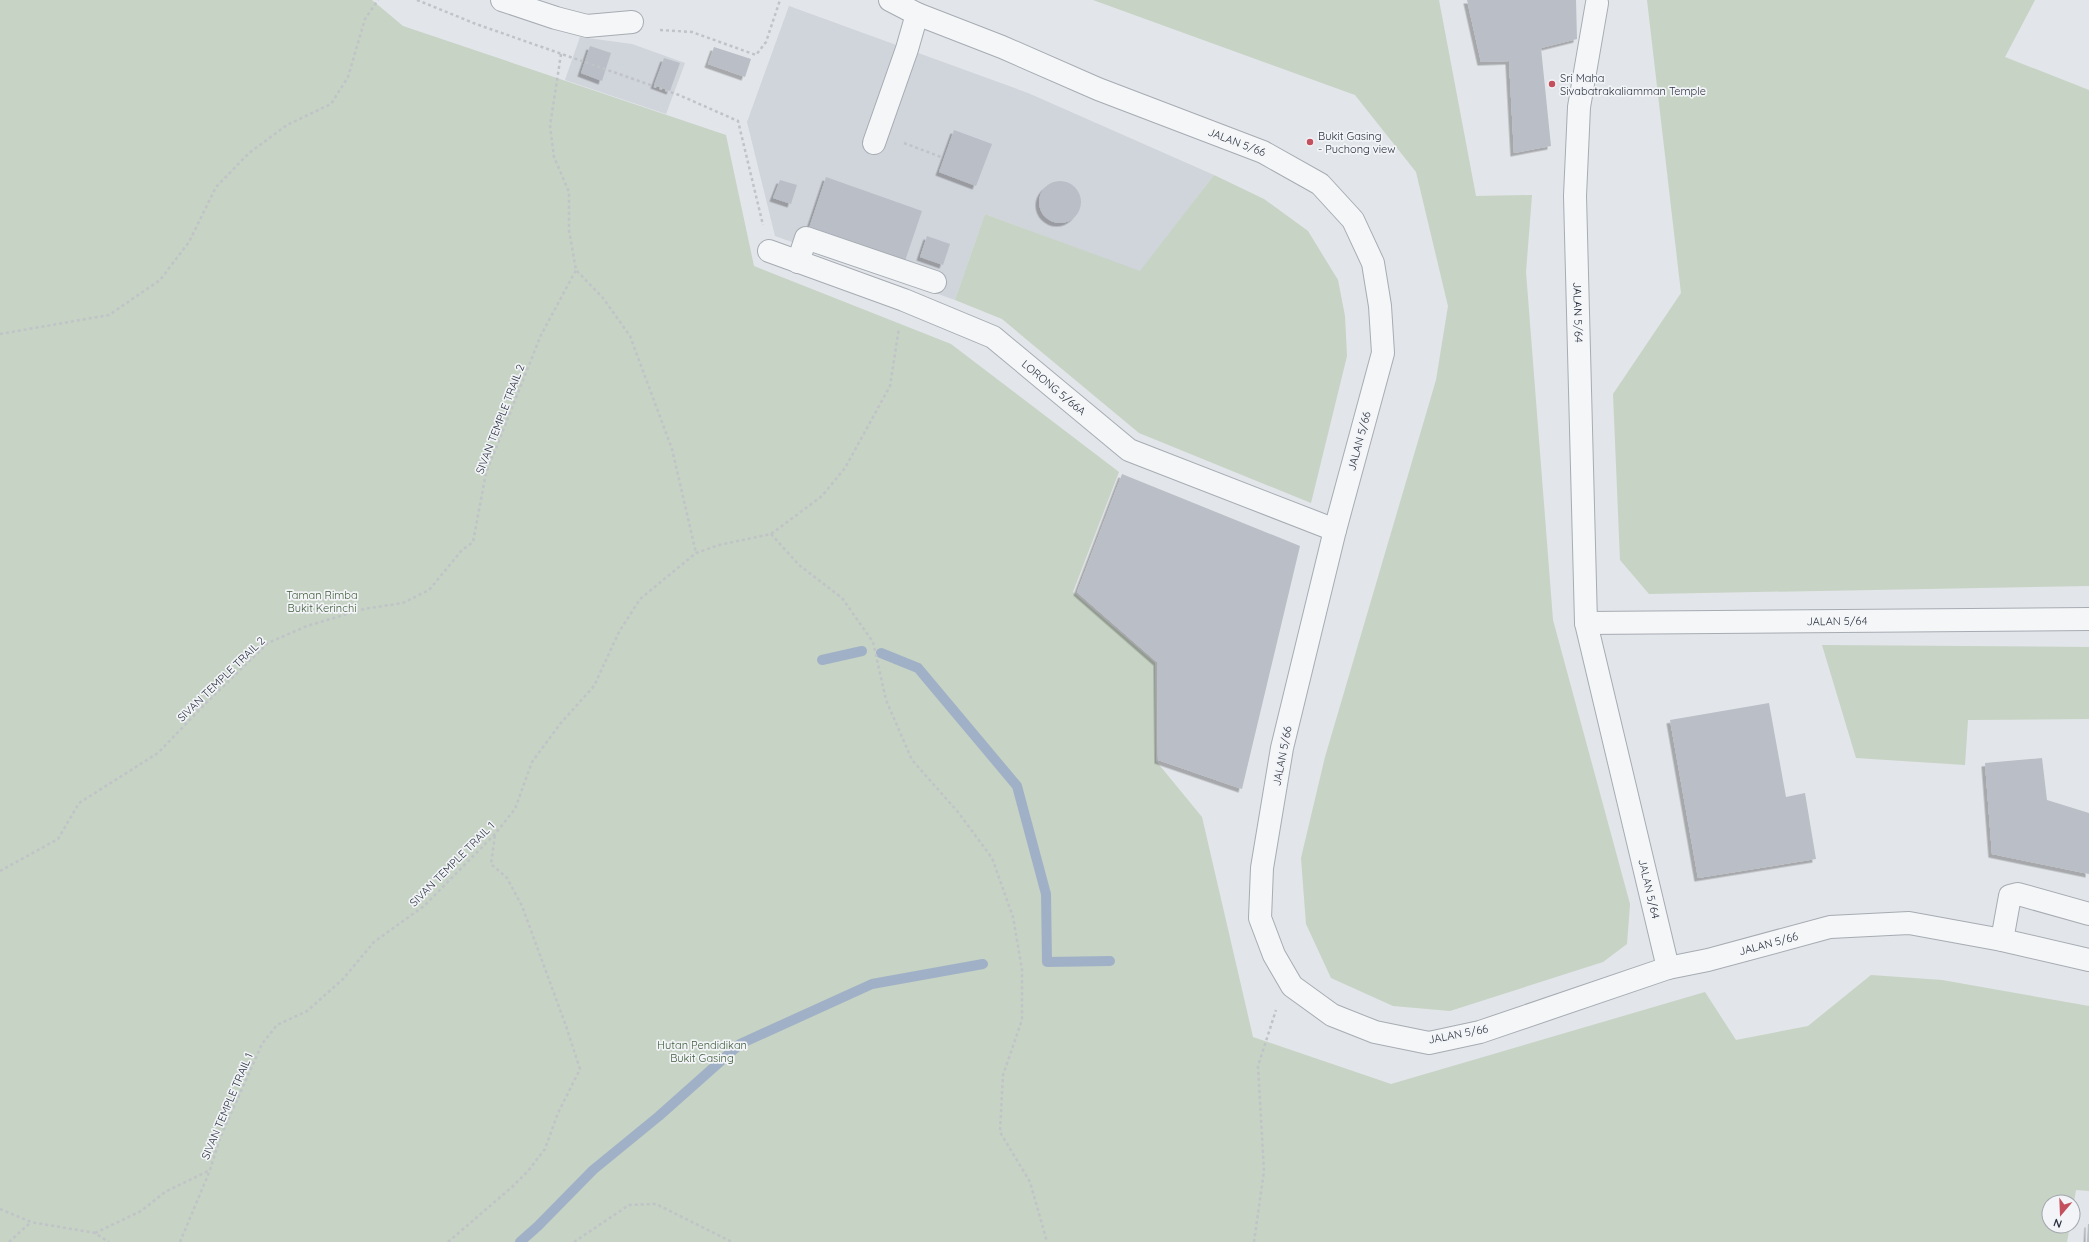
<svg xmlns="http://www.w3.org/2000/svg" width="2089" height="1242" font-family="Quicksand,sans-serif">
	<style>
		.built { fill: #d0d4db }
		.green { fill: #c7d3c4 }
		.lines { fill: none; stroke-linecap: round; stroke-linejoin: round }
		.stream { stroke: #a0b1c7; stroke-width: 10 }
		.building { fill: #babec6; filter: url(#shadow) }
		.minor-casing { stroke: #a7acb3; stroke-width: 24 }
		.path { stroke: #c0c3c8; stroke-width: 2.5; stroke-dasharray: 3 3; stroke-linecap: butt }
		.minor { stroke: #f4f6f8; stroke-width: 22 }
		.poi-dot { fill: #c5505d; stroke: #f2f4f7; stroke-width: 1.5 }
		.labels { text-anchor: middle; stroke-width: 3.5; stroke-linejoin: round; paint-order: stroke }
		.poi-label { font-size: 11px; fill: #2b3240; stroke: #f2f4f7; text-anchor: start }
		.street-label { font-size: 11px; fill: #2b3240; stroke: #f2f4f7 }
		.park-label { font-size: 11px; fill: #3e5b39; stroke: #f2f4f7 }
	</style>
	<defs>
		<filter id="shadow"><feDropShadow dx="-3.5" dy="3.5" stdDeviation="0" flood-color="#0004"/></filter>
	</defs>
	<rect width="100%" height="100%" fill="#e2e5e9"/>
	<g class="built">
		<path d="M 789,6 L 1028,93 L 1214,175 L 1140,272 L 985,214 L 955,300 L 775,236 L 747,122 Z"/>
		<path d="M 580,37 L 632,44 L 685,63 L 666,114 L 565,80 Z"/>
	</g>
	<g class="green">
		<path d="M 0,0 L 372,0 L 403,26 L 726,135 L 754,266 L 951,344 L 1119,472 L 1073,592 L 1155,663 L 1156,761 L 1202,817 L 1253,1037 L 1391,1084 L 1705,992 L 1736,1040 L 1808,1026 L 1871,975 L 1942,980 L 2089,1006 L 2089,1191 L 2076,1190 L 2073,1208 L 2073,1202 L 2049,1202 L 2049,1226 L 2070,1226 L 2067,1242 L 0,1242 Z"/>
		<path d="M 1093,0 L 1439,0 L 1476,196 L 1532,195 L 1526,272 L 1553,620 L 1630,904 L 1627,944 L 1603,962 L 1450,1011 L 1393,1006 L 1331,978 L 1306,924 L 1301,858 L 1325,757 L 1436,380 L 1448,306 L 1416,172 L 1355,95 Z"/>
		<path d="M 1647,0 L 2035,0 L 2005,57 L 2089,90 L 2089,586 L 1649,594 L 1620,560 L 1613,394 L 1681,293 Z"/>
		<path d="M 1214,175 L 1264,199 L 1308,231 L 1338,280 L 1345,316 L 1347,356 L 1311,503 L 1139,433 L 1002,319 L 955,300 L 985,214 L 1140,271 Z"/>
		<path d="M 1822,645 L 2089,647 L 2089,719 L 1968,720 L 1965,765 L 1856,758 Z"/>
	</g>
	<g class="lines">
		<g class="stream">
			<path d="M 881,653 L 918,668 L 1017,786 L 1046,894 L 1047,962 L 1110,961"/>
			<path d="M 822,660 L 862,651"/>
			<path d="M 520,1242 L 538,1226 L 593,1170 L 659,1116 L 740,1044 L 872,984 L 983,964"/>
		</g>
	</g>
	<g class="building">
		<path d="M 1467,0 L 1576,0 L 1577,39 L 1541,48 L 1551,146 L 1514,153 L 1509,61 L 1481,62 Z"/>
		<path d="M 590,46 L 611,53 L 602,81 L 581,73 Z"/>
		<path d="M 714,47 L 751,59 L 745,77 L 708,64 Z"/>
		<path d="M 664,58 L 680,63 L 670,91 L 654,85 Z"/>
		<path d="M 954,130 L 992,144 L 976,186 L 939,172 Z"/>
		<path d="M 826,177 L 922,211 L 905,261 L 809,228 Z"/>
		<path d="M 780,180 L 797,185 L 791,204 L 773,198 Z"/>
		<circle cx="1060" cy="202" r="21"/>
		<path d="M 927,236 L 950,244 L 943,265 L 920,257 Z"/>
		<path d="M 1122,474 L 1300,546 L 1242,789 L 1158,760 L 1157,662 L 1077,592 Z"/>
		<path d="M 1769,703 L 1786,797 L 1805,793 L 1816,859 L 1698,878 L 1670,720 Z"/>
		<path d="M 2042,758 L 2047,800 L 2089,813 L 2089,874 L 1992,854 L 1985,763 Z"/>
		<path d="M 2088,1224 L 2089,1224 L 2089,1242 L 2087,1242 Z"/>
	</g>
	<g class="lines">
		<defs>
			<g id="minor">
				<path d="M 502,0 L 556,18 L 587,26 L 632,22"/>
				<path id="s1" d="M 890,0 L 917,14 L 1002,47 L 1098,89 L 1263,152 L 1320,184 L 1353,220 L 1373,263 L 1380,306 L 1383,353 L 1335,530 L 1282,748 L 1262,868 L 1260,918 L 1274,955 L 1292,986 L 1332,1015 L 1375,1032 L 1429,1043 L 1480,1032 L 1668,968 L 1708,960 L 1830,927 L 1909,923 L 2002,940 L 2089,960"/>
				<path id="s2" d="M 1597,3 L 1579,107 L 1575,196 L 1586,623 L 1668,968"/>
				<path d="M 874,143 L 907,49 L 917,14"/>
				<path id="s3" d="M 769,251 L 904,300 L 993,337 L 1129,450 L 1335,530"/>
				<path d="M 798,262 L 806,238 L 935,282"/>
				<path id="s4" d="M 1586,623 L 2089,619"/>
				<path d="M 2002,940 L 2010,896 L 2018,894 L 2089,914"/>
			</g>
		</defs>
		<use href="#minor" class="minor-casing"/>
		<g class="path">
			<path d="M 417,0 L 476,24 L 679,95 L 738,121 L 763,225"/>
			<path d="M 660,30 L 692,32 L 756,55 L 766,42 L 780,0"/>
			<path d="M 561,54 L 550,126 L 554,157 L 569,192 L 569,230 L 576,270 L 603,298 L 630,336 L 672,449 L 696,553"/>
			<path d="M 904,143 L 941,157"/>
			<path d="M 0,334 L 109,315 L 160,280 L 189,242 L 216,187 L 249,153 L 287,125 L 331,104 L 348,77 L 365,19 L 378,0"/>
			<path d="M 771,534 L 799,565 L 842,598 L 873,642 L 886,700 L 912,760 L 958,812 L 992,858 L 1013,917 L 1022,969 L 1022,1020 L 1003,1075 L 1000,1132 L 1030,1182 L 1047,1242"/>
			<path d="M 0,871 L 58,839 L 79,803 L 158,753 L 204,705 L 268,643 L 307,626 L 364,609 L 403,603 L 429,590 L 462,550 L 473,542 L 486,473 L 541,335 L 576,270"/>
			<path d="M 0,1209 L 31,1222 L 95,1233 L 109,1242"/>
			<path d="M 95,1233 L 141,1211 L 165,1192 L 210,1170"/>
			<path d="M 9,1242 L 31,1222"/>
			<path d="M 180,1242 L 210,1170 L 220,1138 L 262,1044 L 277,1025 L 307,1011 L 343,979 L 374,942 L 424,906 L 495,834 L 515,809 L 532,762 L 560,724 L 594,686 L 619,632 L 640,599 L 696,553 L 719,545 L 771,534 L 822,496 L 845,468 L 890,386 L 899,328"/>
			<path d="M 448,1242 L 512,1187 L 528,1171 L 545,1149 L 558,1113 L 580,1069 L 566,1026 L 522,906 L 507,878 L 491,864 L 495,835"/>
			<path d="M 574,1242 L 629,1205 L 656,1204 L 732,1242"/>
			<path d="M 1254,1242 L 1264,1171 L 1258,1066 L 1276,1010"/>
		</g>
		<use href="#minor" class="minor"/>
	</g>
	<g class="poi-dot">
		<circle cx="1552" cy="84" r="4"/>
		<circle cx="1310" cy="142" r="4"/>
	</g>
	<g class="labels">
		<g class="poi-label">
			<text x="1560" y="82">Sri Maha<tspan x="1560" dy="13">Sivabatrakaliamman Temple</tspan></text>
			<text x="1318" y="140">Bukit Gasing<tspan x="1318" dy="13">- Puchong view</tspan></text>
		</g>
		<g class="street-label">
			<text dy="4" stroke="none"><textPath href="#s1" startOffset="375">JALAN 5/66</textPath></text>
			<text dy="4" stroke="none"><textPath href="#s2" startOffset="311">JALAN 5/64</textPath></text>
			<text dy="4" stroke="none"><textPath href="#s3" startOffset="319">LORONG 5/66A</textPath></text>
			<text transform="translate(500 419) rotate(-69)" y="4">SIVAN TEMPLE TRAIL 2</text>
			<text transform="translate(1359 441) rotate(-75)" y="4">JALAN 5/66</text>
			<text dy="4" stroke="none"><textPath href="#s4" startOffset="251">JALAN 5/64</textPath></text>
			<text transform="translate(221 679) rotate(-44)" y="4">SIVAN TEMPLE TRAIL 2</text>
			<text transform="translate(1282 756) rotate(-79)" y="4">JALAN 5/66</text>
			<text transform="translate(452 864) rotate(-45)" y="4">SIVAN TEMPLE TRAIL 1</text>
			<text dy="4" stroke="none"><textPath href="#s2" startOffset="895">JALAN 5/64</textPath></text>
			<text dy="4" stroke="none"><textPath href="#s1" startOffset="1815">JALAN 5/66</textPath></text>
			<text transform="translate(1458 1034) rotate(-11)" y="4">JALAN 5/66</text>
			<text transform="translate(227 1106) rotate(-67)" y="4">SIVAN TEMPLE TRAIL 1</text>
		</g>
		<g class="park-label">
			<text x="322" y="599">Taman Rimba<tspan x="322" dy="13">Bukit Kerinchi</tspan></text>
			<text x="702" y="1049">Hutan Pendidikan<tspan x="702" dy="13">Bukit Gasing</tspan></text>
		</g>
	</g>
	<g transform="translate(2061 1214) rotate(199)"><circle r="19" fill="#f2f4f7" stroke="#a2a6ae"/>
	<path d="M0-3L7 15L0 10L-7 15Z" fill="#c5505d"/>
	<text y="-6" font-size="11" font-weight="bold" text-anchor="middle" fill="#2b3240">N</text>
	</g>
</svg>
